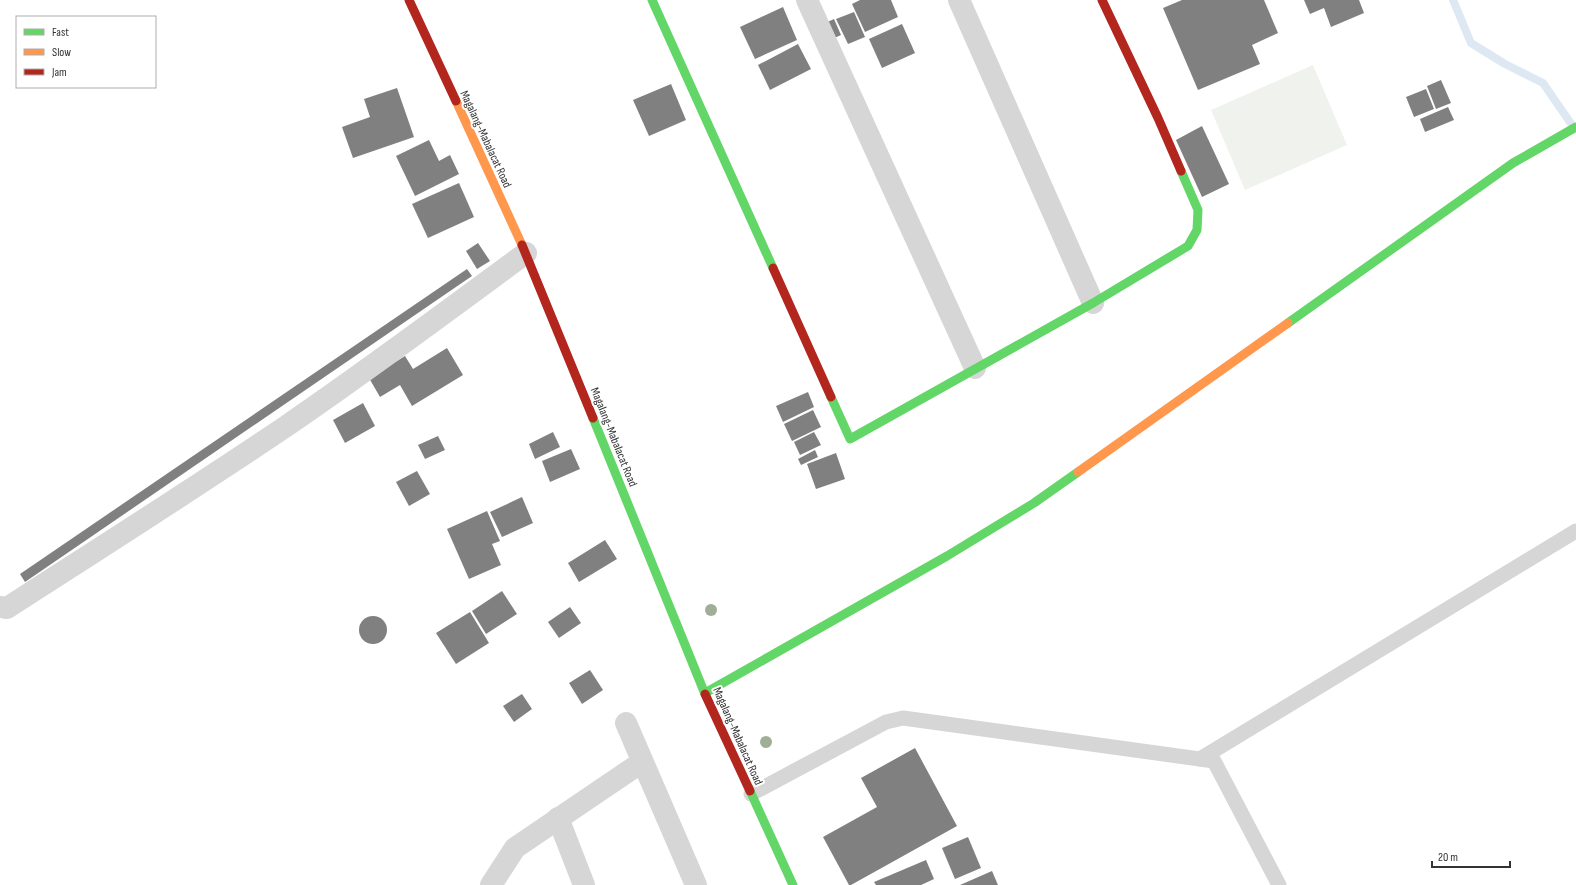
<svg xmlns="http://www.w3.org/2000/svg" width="1576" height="885" font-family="'Sofia Sans Condensed',sans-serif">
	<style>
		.green { fill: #f0f3ed }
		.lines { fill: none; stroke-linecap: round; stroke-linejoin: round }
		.stream { stroke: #dde8f2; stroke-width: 8 }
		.building { fill: #808080 }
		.lane { stroke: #d6d6d6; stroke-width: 15 }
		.street { stroke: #d6d6d6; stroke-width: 22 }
		.fast { stroke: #63d668; stroke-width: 9 }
		.slow { stroke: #ff974d; stroke-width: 9 }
		.jam { stroke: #b3261e; stroke-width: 9 }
		.tree { fill: #a0ae96 }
		.labels { text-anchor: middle; stroke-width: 4; stroke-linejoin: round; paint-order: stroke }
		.street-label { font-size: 12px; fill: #323232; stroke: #fff }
	</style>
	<rect width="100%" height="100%" fill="#fff"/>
	<path class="green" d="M 1313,65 L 1347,145 L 1245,190 L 1211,110 Z"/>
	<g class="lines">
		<path class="stream" d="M 1453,0 L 1471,43 L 1505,64 L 1543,83 L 1574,128"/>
	</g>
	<g class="building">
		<path d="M 860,0 L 891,0 L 898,17 L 865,32 L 852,4 Z"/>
		<path d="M 1182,0 L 1264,0 L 1278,33 L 1252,45 L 1260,64 L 1198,90 L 1163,8 Z"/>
		<path d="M 1304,0 L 1359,0 L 1364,13 L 1331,27 L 1324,8 L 1310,14 Z"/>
		<path d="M 783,7 L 797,40 L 755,59 L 740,27 Z"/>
		<path d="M 854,12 L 865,37 L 848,44 L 836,19 Z"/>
		<path d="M 834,19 L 841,35 L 830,40 L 823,24 Z"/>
		<path d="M 902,24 L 915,53 L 882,68 L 869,39 Z"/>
		<path d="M 798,44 L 811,69 L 770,90 L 758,65 Z"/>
		<path d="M 1441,80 L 1451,103 L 1436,109 L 1427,86 Z"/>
		<path d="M 671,84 L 686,120 L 649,136 L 633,100 Z"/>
		<path d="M 397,88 L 414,137 L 353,158 L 342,127 L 370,117 L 364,99 Z"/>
		<path d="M 1426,89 L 1434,109 L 1414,117 L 1406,97 Z"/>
		<path d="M 1448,107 L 1454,120 L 1425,132 L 1420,119 Z"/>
		<path d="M 1202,126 L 1229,184 L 1202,197 L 1176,140 Z"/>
		<path d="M 429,140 L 439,161 L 450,155 L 459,174 L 415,196 L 396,156 Z"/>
		<path d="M 459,183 L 474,217 L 428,238 L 412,204 Z"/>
		<path d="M 478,243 L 490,261 L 477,269 L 466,251 Z"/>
		<path d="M 467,269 L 472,276 L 25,582 L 20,574 Z"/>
		<path d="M 447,348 L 463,375 L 412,406 L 400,385 L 380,397 L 369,378 L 405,356 L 413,369 Z"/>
		<path d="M 808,392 L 814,407 L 783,422 L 776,406 Z"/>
		<path d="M 363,403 L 375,426 L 345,443 L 333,420 Z"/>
		<path d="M 813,410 L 821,427 L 792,441 L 784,424 Z"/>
		<path d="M 553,432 L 560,447 L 535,459 L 529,444 Z"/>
		<path d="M 814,432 L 821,445 L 800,455 L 794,442 Z"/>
		<path d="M 438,436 L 445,450 L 425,459 L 418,445 Z"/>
		<path d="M 571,449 L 580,469 L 550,482 L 542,461 Z"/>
		<path d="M 815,450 L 818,457 L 801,465 L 798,459 Z"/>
		<path d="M 836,453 L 845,479 L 816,489 L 807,464 Z"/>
		<path d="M 417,471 L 430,494 L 409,506 L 396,482 Z"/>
		<path d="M 522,497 L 533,523 L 502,537 L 490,512 Z"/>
		<path d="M 487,511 L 500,541 L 492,544 L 501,565 L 469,579 L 447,529 Z"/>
		<path d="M 605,540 L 617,559 L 579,582 L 568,563 Z"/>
		<path d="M 502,591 L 517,614 L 486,634 L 472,611 Z"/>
		<path d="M 570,607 L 581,623 L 559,638 L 548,622 Z"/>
		<path d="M 470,612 L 489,643 L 456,664 L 436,633 Z"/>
		<circle cx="373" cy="630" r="14"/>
		<path d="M 590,670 L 603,690 L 582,704 L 569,683 Z"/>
		<path d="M 522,694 L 532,709 L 514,722 L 503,706 Z"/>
		<path d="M 915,748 L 957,826 L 851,885 L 849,885 L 823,837 L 877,807 L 861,778 Z"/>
		<path d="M 968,837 L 981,868 L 955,879 L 942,848 Z"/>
		<path d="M 926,860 L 934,879 L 921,885 L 876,885 L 874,882 Z"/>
		<path d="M 992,871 L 998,885 L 960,885 Z"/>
	</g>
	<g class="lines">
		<g class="lane">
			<path d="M 1200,759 L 1576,531"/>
			<path d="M 751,794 L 886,722 L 903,718 L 1214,761 L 1279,885"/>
		</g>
		<g class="street">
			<path d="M 807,0 L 975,368"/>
			<path d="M 959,0 L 1093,303"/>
			<path d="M 0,607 L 7,608 C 100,548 193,489 285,427 C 367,371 446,312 526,253"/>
			<path d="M 626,723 L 696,885"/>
			<path d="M 558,818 L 584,885"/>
			<path d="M 491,885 L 515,848 L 642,762"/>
		</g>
		<g class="fast">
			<path d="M 652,0 L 773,268"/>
			<path d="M 1288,323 L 1513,163 L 1576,127"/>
			<path d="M 831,397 L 850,439 L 1093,303 L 1188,246 L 1197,230 L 1198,210 L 1181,171"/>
			<path d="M 593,418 L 705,694"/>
			<path d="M 705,693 L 947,556 L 1034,503 L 1078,472"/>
			<path d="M 750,791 L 793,885"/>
		</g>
		<g class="slow">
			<path d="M 456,101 L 522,245"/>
			<path d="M 1078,472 L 1288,323"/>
		</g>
		<g class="jam">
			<path d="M 409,0 L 456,101"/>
			<path d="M 1102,0 L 1158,118 L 1181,171"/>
			<path d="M 522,245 L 593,418"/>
			<path d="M 773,268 L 831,397"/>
			<path d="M 705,694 L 750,791"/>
		</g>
	</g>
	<g class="tree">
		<circle cx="711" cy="610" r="6"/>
		<circle cx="766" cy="742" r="6"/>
	</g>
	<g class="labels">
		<g class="street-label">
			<text transform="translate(486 139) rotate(65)" y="4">Magalang-Mabalacat Road</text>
			<text transform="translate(614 437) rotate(68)" y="4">Magalang-Mabalacat Road</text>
			<text transform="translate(738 736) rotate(66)" y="4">Magalang-Mabalacat Road</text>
		</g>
	</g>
	<rect x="16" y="16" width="140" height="72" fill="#ffffff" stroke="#adadad"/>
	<rect x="24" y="29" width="20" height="6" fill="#63d668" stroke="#adadad"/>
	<text x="52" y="36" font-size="12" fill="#323232">Fast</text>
	<rect x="24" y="49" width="20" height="6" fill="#ff974d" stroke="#adadad"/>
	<text x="52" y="56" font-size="12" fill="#323232">Slow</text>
	<rect x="24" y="69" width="20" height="6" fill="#b3261e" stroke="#adadad"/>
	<text x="52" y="76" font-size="12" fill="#323232">Jam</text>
	<path d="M1432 861v6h78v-6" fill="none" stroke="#323232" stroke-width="2"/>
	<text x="1438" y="861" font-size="12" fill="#323232" stroke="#ffffff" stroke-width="3" paint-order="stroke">20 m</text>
</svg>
